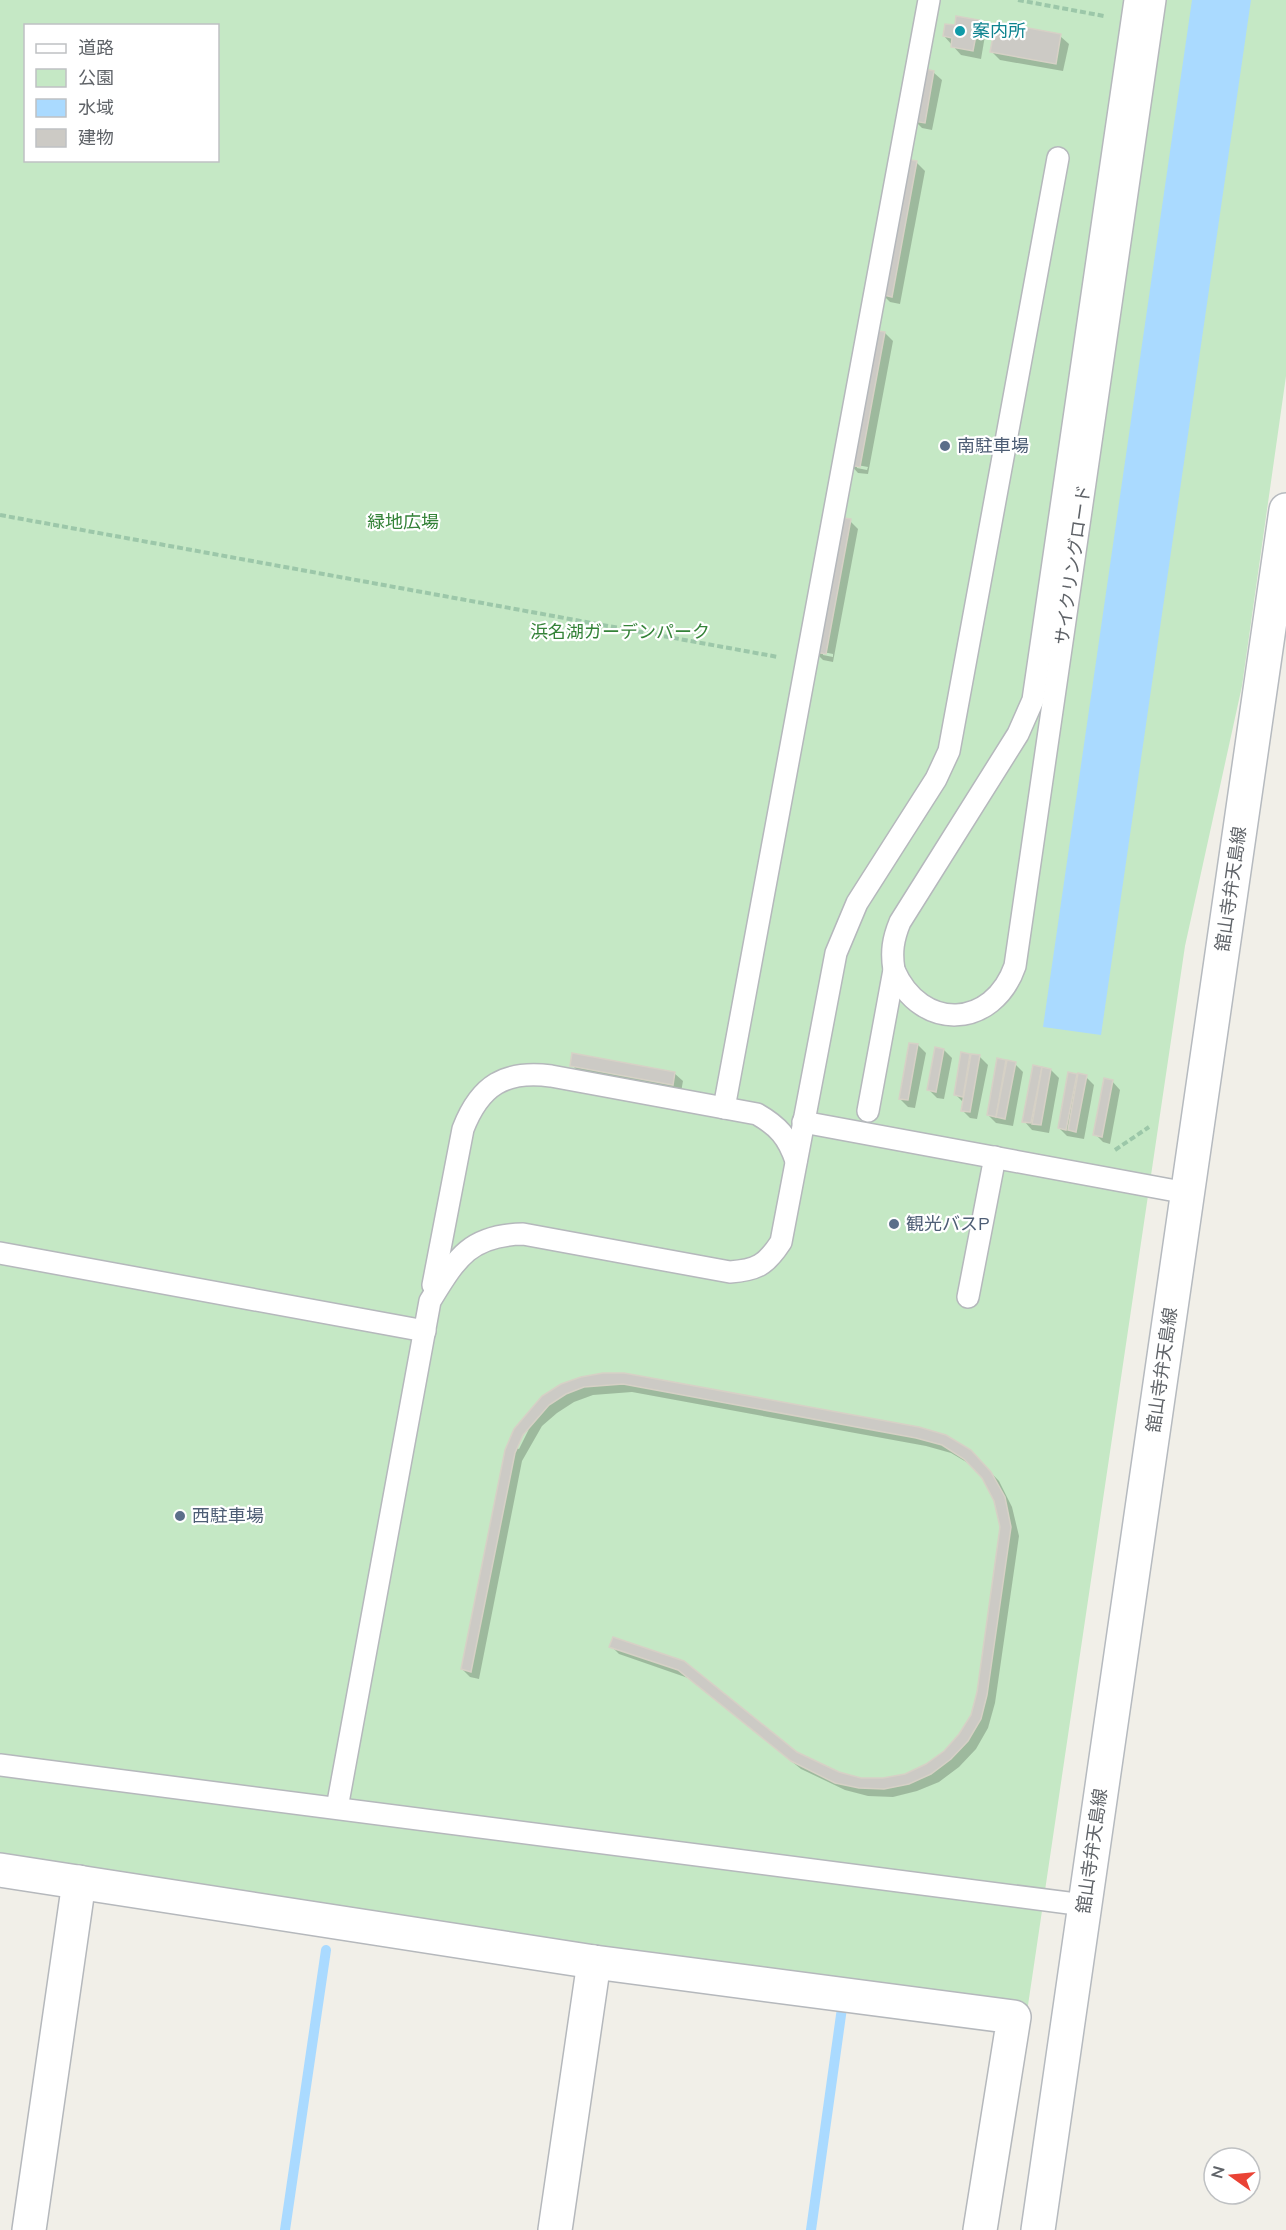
<svg xmlns="http://www.w3.org/2000/svg" width="1286" height="2230" font-family="Mulish,'Noto Sans JP',sans-serif">
	<style>
		.green { fill: #c5e8c5; fill-rule: evenodd }
		.water { fill: #aadaff }
		.shadow { fill: #0003; fill-rule: evenodd }
		.lines { fill: none; stroke-linecap: round; stroke-linejoin: round }
		.stream { stroke: #aadaff; stroke-width: 10 }
		.building { fill: #cccac5; stroke: #d6d1c6; stroke-width: 1.5 }
		.lane-casing { stroke: #b5b8bc; stroke-width: 24 }
		.street-casing { stroke: #b5b8bc; stroke-width: 36 }
		.secondary-casing { stroke: #b6babf; stroke-width: 36 }
		.path { stroke: #9cc7a9; stroke-width: 4; stroke-dasharray: 6 3; stroke-linecap: butt }
		.lane { stroke: #fff; stroke-width: 21 }
		.street { stroke: #fff; stroke-width: 33 }
		.secondary { stroke: #fff; stroke-width: 33 }
		.culture-dot { fill: #0f9aa8; stroke: #fff; stroke-width: 2 }
		.service-dot { fill: #5c6f8a; stroke: #fff; stroke-width: 2 }
		.labels { text-anchor: middle; stroke-width: 4.5; stroke-linejoin: round; paint-order: stroke }
		.culture-label { font-size: 18px; fill: #0d838f; stroke: #fff; text-anchor: start }
		.service-label { font-size: 18px; fill: #4e5e75; stroke: #fff; text-anchor: start }
		.park-label { font-size: 18px; fill: #348238; stroke: #fff }
		.street-label { font-size: 18px; fill: #5f6368; stroke: #fff }
	</style>
	<rect width="100%" height="100%" fill="#f1efe8"/>
	<path class="green" d="M 0,0 L 1286,0 L 1286,376 L 1242,686 L 1185,946 L 1027,2012 L 0,1863 ZM 26,26 L 218,26 L 218,160 L 26,160 Z"/>
	<path class="water" d="M 1192,0 L 1251,0 L 1101,1035 L 1043,1027 Z"/>
	<g class="shadow">
		<path d="M 978,21 L 986,30 L 981,59 L 961,55 L 944,36 Z"/>
		<path d="M 1060,36 L 1069,44 L 1063,71 L 1000,60 L 992,52 Z"/>
		<path d="M 933,72 L 942,80 L 932,130 L 922,128 L 914,120 Z"/>
		<path d="M 917,163 L 925,171 L 900,304 L 890,302 L 882,294 Z"/>
		<path d="M 885,333 L 893,341 L 868,474 L 858,473 L 850,464 ZM 857,465 L 868,467 L 867,470 L 857,468 Z"/>
		<path d="M 850,521 L 858,529 L 833,662 L 823,660 L 815,652 ZM 823,652 L 833,654 L 833,657 L 823,655 Z"/>
		<path d="M 918,1045 L 926,1053 L 915,1108 L 908,1107 L 900,1099 Z"/>
		<path d="M 944,1050 L 952,1058 L 944,1099 L 937,1098 L 929,1090 Z"/>
		<path d="M 963,1054 L 980,1057 L 988,1065 L 977,1119 L 970,1118 L 962,1110 L 964,1103 L 955,1094 Z"/>
		<path d="M 998,1060 L 1015,1064 L 1023,1072 L 1013,1126 L 996,1123 L 988,1115 Z"/>
		<path d="M 572,1065 L 674,1073 L 683,1081 L 681,1092 L 580,1073 Z"/>
		<path d="M 1034,1067 L 1051,1070 L 1059,1078 L 1049,1133 L 1032,1130 L 1024,1121 Z"/>
		<path d="M 1070,1074 L 1086,1077 L 1094,1085 L 1084,1139 L 1067,1136 L 1059,1128 Z"/>
		<path d="M 1112,1081 L 1120,1090 L 1110,1144 L 1103,1142 L 1095,1134 Z"/>
		<path d="M 603,1374 L 918,1429 L 970,1451 L 999,1481 L 1012,1507 L 1019,1536 L 995,1703 L 988,1728 L 976,1749 L 959,1767 L 939,1782 L 917,1791 L 893,1797 L 868,1796 L 845,1790 L 801,1769 L 688,1678 L 619,1654 L 611,1646 L 683,1662 L 796,1753 L 838,1774 L 860,1779 L 883,1779 L 906,1775 L 927,1766 L 945,1752 L 960,1735 L 972,1715 L 978,1693 L 1001,1527 L 996,1501 L 983,1477 L 973,1466 L 951,1453 L 926,1446 L 632,1392 L 593,1395 L 574,1402 L 557,1413 L 542,1426 L 522,1461 L 479,1679 L 470,1677 L 462,1669 L 515,1430 L 543,1398 ZM 529,1429 L 519,1449 L 516,1448 L 524,1434 Z"/>
	</g>
	<g class="lines">
		<g class="stream">
			<path d="M 285,2230 L 326,1950"/>
			<path d="M 811,2230 L 842,2008"/>
		</g>
	</g>
	<g class="building">
		<path d="M 956,16 L 979,20 L 973,51 L 951,47 L 952,38 L 943,36 L 945,24 L 955,25 Z"/>
		<path d="M 996,22 L 1061,34 L 1056,64 L 990,52 Z"/>
		<path d="M 922,68 L 934,71 L 925,123 L 913,121 Z"/>
		<path d="M 906,159 L 917,161 L 892,297 L 880,294 Z"/>
		<path d="M 873,330 L 885,332 L 860,467 L 848,465 Z"/>
		<path d="M 839,517 L 851,519 L 826,654 L 814,652 Z"/>
		<path d="M 909,1043 L 918,1044 L 908,1100 L 899,1099 Z"/>
		<path d="M 935,1047 L 944,1049 L 936,1092 L 927,1090 Z"/>
		<path d="M 961,1052 L 970,1054 L 963,1097 L 954,1095 Z"/>
		<path d="M 572,1053 L 675,1072 L 673,1085 L 570,1066 Z"/>
		<path d="M 971,1054 L 980,1055 L 970,1112 L 961,1111 Z"/>
		<path d="M 997,1058 L 1006,1060 L 996,1117 L 987,1115 Z"/>
		<path d="M 1007,1060 L 1016,1062 L 1005,1119 L 996,1117 Z"/>
		<path d="M 1033,1065 L 1042,1067 L 1031,1123 L 1022,1122 Z"/>
		<path d="M 1042,1067 L 1051,1069 L 1041,1125 L 1032,1124 Z"/>
		<path d="M 1068,1072 L 1077,1074 L 1066,1130 L 1058,1128 Z"/>
		<path d="M 1078,1073 L 1087,1075 L 1076,1132 L 1068,1130 Z"/>
		<path d="M 1104,1078 L 1113,1080 L 1102,1137 L 1093,1135 Z"/>
		<path d="M 603,1373 L 624,1373 L 919,1427 L 946,1435 L 971,1450 L 991,1472 L 1005,1497 L 1011,1527 L 987,1695 L 981,1719 L 968,1741 L 951,1759 L 931,1774 L 909,1784 L 884,1789 L 859,1788 L 835,1783 L 791,1761 L 678,1670 L 609,1647 L 613,1637 L 684,1661 L 797,1752 L 839,1772 L 861,1778 L 883,1778 L 905,1774 L 926,1764 L 944,1751 L 959,1734 L 971,1715 L 977,1692 L 1000,1527 L 994,1501 L 982,1478 L 964,1459 L 942,1445 L 916,1438 L 623,1384 L 584,1387 L 566,1394 L 549,1405 L 523,1435 L 515,1453 L 471,1672 L 461,1669 L 505,1450 L 514,1429 L 542,1396 L 561,1384 L 581,1377 Z"/>
	</g>
	<g class="lines">
		<defs>
			<g id="lane">
				<path d="M 894,970 C 921,1032 993,1029 1015,966 L 1155,0"/>
				<path d="M 724,1108 L 929,0"/>
				<path d="M 868,1111 L 894,970 C 891,952 893,939 900,922 L 1018,734 L 1033,700 L 1135,0"/>
				<path d="M 803,1122 L 1187,1193"/>
				<path d="M 0,1253 L 425,1331"/>
				<path d="M 433,1285 L 463,1129 C 480,1085 505,1070 551,1076 L 757,1114 C 778,1126 788,1137 796,1161"/>
				<path d="M 968,1297 L 995,1157"/>
				<path d="M 0,1765 L 1084,1905"/>
				<path d="M 337,1808 L 430,1301 C 456,1259 469,1235 523,1234 L 730,1272 C 757,1270 766,1265 781,1242 L 836,953 L 857,903 L 936,779 L 949,751 L 1058,158"/>
			</g>
			<g id="street">
				<path d="M 0,1870 L 594,1962 L 1014,2017 L 980,2230"/>
				<path d="M 29,2230 L 79,1882"/>
				<path d="M 555,2230 L 594,1962"/>
			</g>
			<path id="secondary" d="M 1038,2230 L 1286,510"/>
		</defs>
		<use href="#lane" class="lane-casing"/>
		<use href="#street" class="street-casing"/>
		<use href="#secondary" class="secondary-casing"/>
		<g class="path">
			<path d="M 1018,0 L 1104,16"/>
			<path d="M 0,515 L 778,657"/>
			<path d="M 1115,1150 L 1149,1127"/>
		</g>
		<use href="#lane" class="lane"/>
		<use href="#street" class="street"/>
		<use href="#secondary" class="secondary"/>
	</g>
	<circle class="culture-dot" cx="960" cy="31" r="6"/>
	<g class="service-dot">
		<circle cx="945" cy="446" r="6"/>
		<circle cx="894" cy="1224" r="6"/>
		<circle cx="180" cy="1516" r="6"/>
	</g>
	<g class="labels">
		<g class="culture-label">
			<text x="972" y="37">案内所</text>
		</g>
		<g class="service-label">
			<text x="957" y="452">南駐車場</text>
			<text x="906" y="1230">観光バスP</text>
			<text x="192" y="1522">西駐車場</text>
		</g>
		<g class="park-label">
			<text x="403" y="528">緑地広場</text>
			<text x="620" y="638">浜名湖ガーデンパーク</text>
		</g>
		<g class="street-label">
			<text transform="translate(1073 565) rotate(-82)" y="6">サイクリングロード</text>
			<text transform="translate(1231 889) rotate(-82)" y="6">舘山寺弁天島線</text>
			<text transform="translate(1162 1370) rotate(-82)" y="6">舘山寺弁天島線</text>
			<text transform="translate(1092 1851) rotate(-82)" y="6">舘山寺弁天島線</text>
		</g>
	</g>
	<rect x="24" y="24" width="195" height="138" fill="#ffffff" stroke="#bfc1c3" stroke-width="1.5"/>
	<rect x="36" y="44" width="30" height="9" fill="#ffffff" stroke="#bfc1c3" stroke-width="1.5"/>
	<text x="78" y="54" font-size="18" fill="#5f6368">道路</text>
	<rect x="36" y="69" width="30" height="18" fill="#c5e8c5" stroke="#bfc1c3" stroke-width="1.5"/>
	<text x="78" y="84" font-size="18" fill="#5f6368">公園</text>
	<rect x="36" y="99" width="30" height="18" fill="#aadaff" stroke="#bfc1c3" stroke-width="1.5"/>
	<text x="78" y="114" font-size="18" fill="#5f6368">水域</text>
	<rect x="36" y="129" width="30" height="18" fill="#cccac5" stroke="#bfc1c3" stroke-width="1.5"/>
	<text x="78" y="144" font-size="18" fill="#5f6368">建物</text>
	<g transform="translate(1232 2176) rotate(285)"><circle r="28" fill="#ffffff" stroke="#bfc1c3" stroke-width="1.5"/>
	<path d="M0-4.5L10 22L0 15L-10 22Z" fill="#ea4335"/>
	<text y="-9" font-size="16" font-weight="bold" text-anchor="middle" fill="#5f6368">N</text>
	</g>
</svg>
